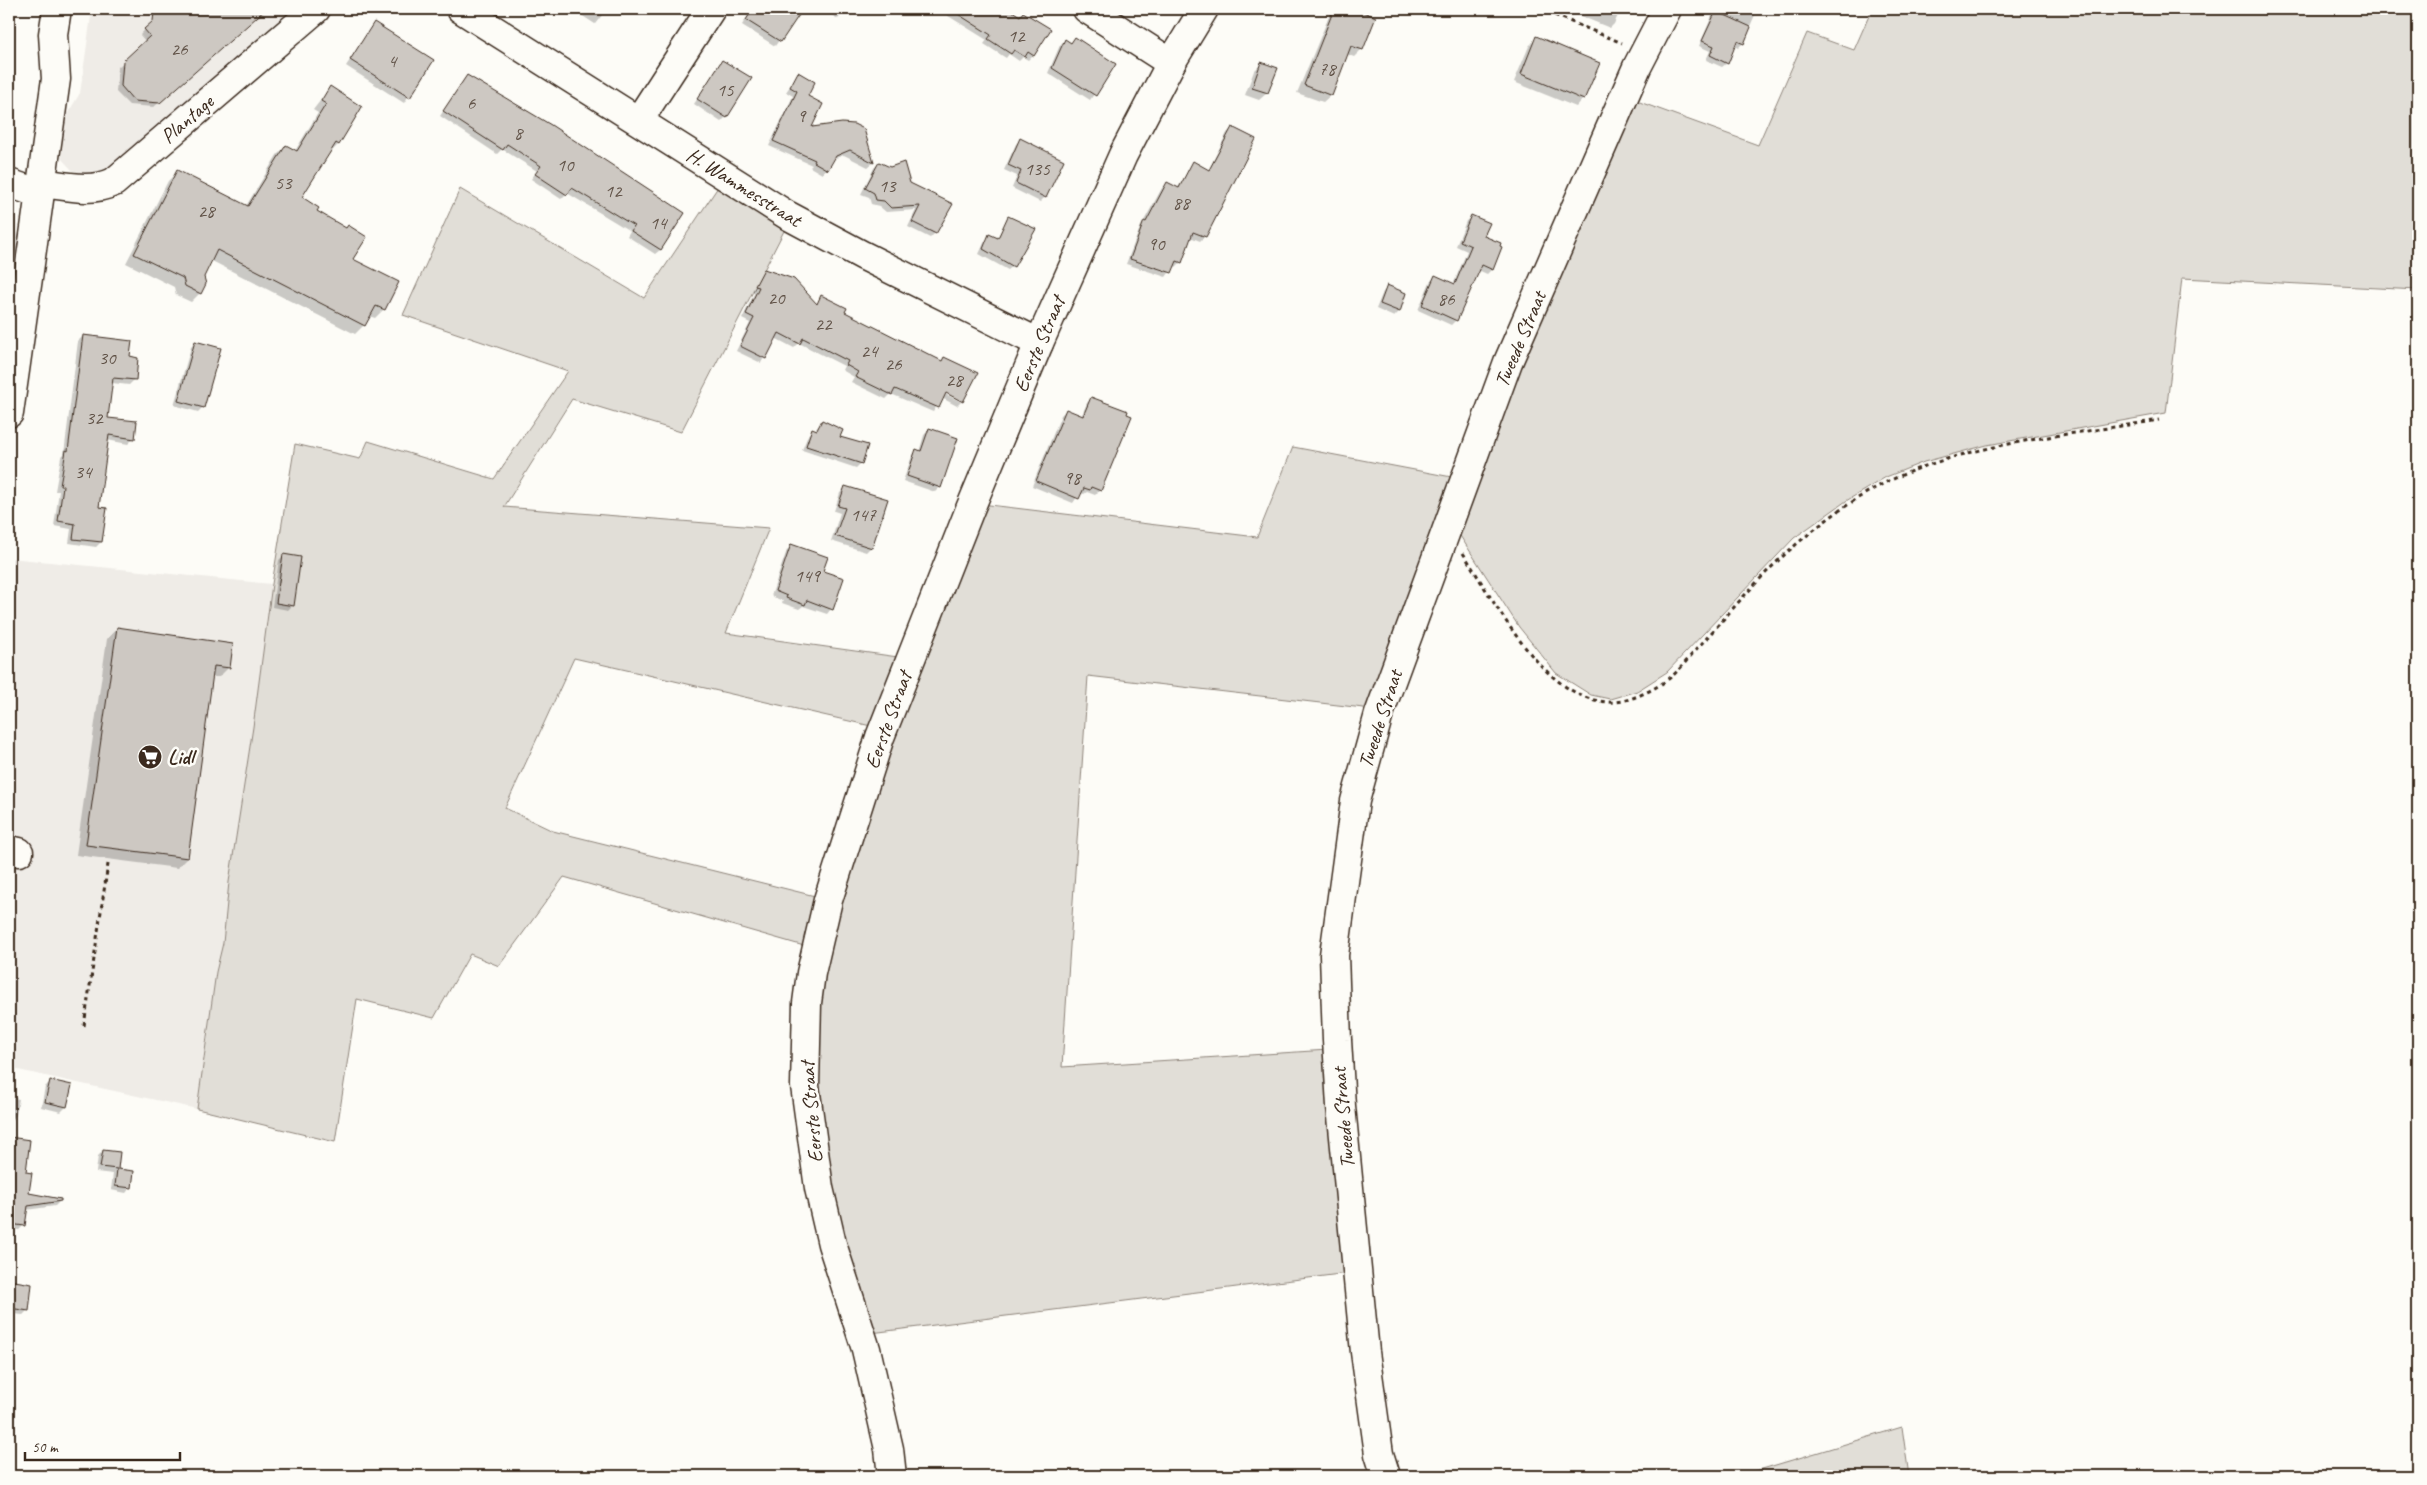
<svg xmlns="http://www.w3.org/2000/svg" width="2427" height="1485" font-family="Caveat,sans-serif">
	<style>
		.built { fill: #efece7 }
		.green { fill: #e1ded7; stroke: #8e847a }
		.shadow { fill: #0003 }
		.building { fill: #cdc8c2; stroke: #3b2a1e }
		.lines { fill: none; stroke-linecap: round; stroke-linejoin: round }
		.minor-casing { stroke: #3b2a1e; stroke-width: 31 }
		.major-casing { stroke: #3b2a1e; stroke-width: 31 }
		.path { stroke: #3b2a1e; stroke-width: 3; stroke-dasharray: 4 4; stroke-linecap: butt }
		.minor { stroke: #fdfcf7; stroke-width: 28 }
		.major { stroke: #fdfcf7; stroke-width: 28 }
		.labels { text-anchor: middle; stroke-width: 5; stroke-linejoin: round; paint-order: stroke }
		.number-label { font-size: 19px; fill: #605247 }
		.street-label { font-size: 21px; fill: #3b2a1e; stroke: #fdfcf7 }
		.poi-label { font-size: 21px; font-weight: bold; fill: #3b2a1e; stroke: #fdfcf7; text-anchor: start }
	</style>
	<rect width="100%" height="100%" fill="#fdfcf7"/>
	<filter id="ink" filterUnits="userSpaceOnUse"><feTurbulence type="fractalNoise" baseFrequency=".02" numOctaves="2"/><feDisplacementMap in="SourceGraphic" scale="10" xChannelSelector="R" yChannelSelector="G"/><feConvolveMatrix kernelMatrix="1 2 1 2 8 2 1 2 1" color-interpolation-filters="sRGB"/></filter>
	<g filter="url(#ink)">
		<g class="built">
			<path d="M 92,9 L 295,9 L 109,169 L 106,175 L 81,174 L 72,170 L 60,157 L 65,118 L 80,93 Z"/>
			<path d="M 9,558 L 272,584 L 253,727 L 229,882 L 223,943 L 318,972 L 216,972 L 197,1109 L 9,1068 Z"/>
		</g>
		<g class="green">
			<path d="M 1872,9 L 2418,9 L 2418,290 L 2182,278 L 2166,413 L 1987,445 L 1924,462 L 1886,477 L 1846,501 L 1794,538 L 1667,672 L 1637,691 L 1610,699 L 1591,695 L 1556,673 L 1519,627 L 1455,528 L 1516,371 L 1634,100 L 1758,145 L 1807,33 L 1854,50 Z"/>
			<path d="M 720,184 L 786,227 L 681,432 L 572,399 L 504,507 L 769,528 L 726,633 L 898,657 L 871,726 L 574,658 L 505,808 L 553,831 L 823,898 L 811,948 L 564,877 L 499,966 L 470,954 L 434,1018 L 357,999 L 335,1142 L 197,1109 L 216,972 L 223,943 L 229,882 L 253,727 L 272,584 L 295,444 L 360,459 L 368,441 L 494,479 L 568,371 L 403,315 L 460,189 L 644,298 Z"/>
			<path d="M 1293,447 L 1457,478 L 1372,709 L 1088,676 L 1062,1067 L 1328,1050 L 1348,1273 L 871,1333 L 838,1227 L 811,1024 L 833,900 L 981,504 L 1257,537 Z"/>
			<path d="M 1902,1427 L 1909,1476 L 1739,1476 Z"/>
		</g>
		<g class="shadow">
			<path d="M 164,9 L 259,9 L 261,11 L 154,107 L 129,105 L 116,92 L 118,67 L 146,42 L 140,35 Z"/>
			<path d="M 561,9 L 607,9 L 595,24 L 575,11 L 569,14 Z"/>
			<path d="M 752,9 L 801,9 L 775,46 L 742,25 Z"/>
			<path d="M 822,9 L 846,9 L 838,19 Z"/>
			<path d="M 937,9 L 1006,9 L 1019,17 L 1023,13 L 1033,55 L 1028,60 L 1023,57 L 1019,61 L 1009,54 L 1006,58 L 984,44 L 987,40 Z"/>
			<path d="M 1144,9 L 1157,9 L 1152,14 Z"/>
			<path d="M 1332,9 L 1351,9 L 1374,18 L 1362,49 L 1354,57 L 1346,54 L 1331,95 L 1323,102 L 1297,93 Z"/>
			<path d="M 1563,9 L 1621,9 L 1614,24 L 1610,28 Z"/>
			<path d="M 1715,9 L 1761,9 L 1757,10 L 1743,43 L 1738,48 L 1734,46 L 1727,63 L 1722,67 L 1706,60 L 1710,51 L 1699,46 Z"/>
			<path d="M 374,24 L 432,60 L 404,103 L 346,66 Z"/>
			<path d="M 1537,38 L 1583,99 L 1576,107 L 1514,82 L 1529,46 Z"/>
			<path d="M 1075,39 L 1114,65 L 1090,100 L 1048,73 L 1060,45 L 1065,40 L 1070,44 Z"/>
			<path d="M 722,61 L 726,117 L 721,122 L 694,104 Z"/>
			<path d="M 1262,63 L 1267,93 L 1259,100 L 1245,95 L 1254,71 Z"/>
			<path d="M 798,74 L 806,97 L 810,129 L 863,130 L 873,163 L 868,167 L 844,155 L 833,159 L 822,174 L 810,167 L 812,165 L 769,146 L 793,96 L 786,92 Z"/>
			<path d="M 467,76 L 683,213 L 660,250 L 655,254 L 627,236 L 630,231 L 567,193 L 561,199 L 531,179 L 537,171 L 502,149 L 497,154 L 440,116 Z"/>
			<path d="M 330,88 L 361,107 L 338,145 L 329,154 L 300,198 L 316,212 L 352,260 L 384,309 L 375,318 L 369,316 L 364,325 L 355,334 L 210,260 L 202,277 L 200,293 L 191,302 L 176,295 L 174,287 L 126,263 L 168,181 L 177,172 L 246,206 L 277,155 L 286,146 L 295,151 L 318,113 L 313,110 Z"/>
			<path d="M 1232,128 L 1205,236 L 1200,241 L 1190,237 L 1181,262 L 1176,267 L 1174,266 L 1166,277 L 1126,264 L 1140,228 L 1162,188 L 1167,184 L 1177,189 L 1193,163 L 1208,171 L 1227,133 Z"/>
			<path d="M 1021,139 L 1045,197 L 1040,202 L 1012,188 L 1017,176 L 1004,170 L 1016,144 Z"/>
			<path d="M 879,163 L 909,184 L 935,233 L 930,238 L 908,227 L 916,210 L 886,212 L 879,206 L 871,204 L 869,197 L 861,194 L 874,168 Z"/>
			<path d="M 1471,217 L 1482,236 L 1492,269 L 1487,274 L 1478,270 L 1456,320 L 1451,325 L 1418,310 L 1430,282 L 1435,277 L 1453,285 L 1467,251 L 1456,246 L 1466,221 Z"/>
			<path d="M 1009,218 L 1013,266 L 1008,270 L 979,254 L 985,241 L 990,236 L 996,239 Z"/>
			<path d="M 764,271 L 816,304 L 822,297 L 843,312 L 941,362 L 945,358 L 939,391 L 961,402 L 957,406 L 942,398 L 933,412 L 891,394 L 886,399 L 851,382 L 854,377 L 842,370 L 844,366 L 799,343 L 794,348 L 775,338 L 761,363 L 736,351 L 750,323 L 742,319 L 755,292 L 752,291 Z"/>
			<path d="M 1388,287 L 1405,294 L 1399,312 L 1394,317 L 1376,309 L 1383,292 Z"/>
			<path d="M 83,336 L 128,358 L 134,380 L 129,385 L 112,383 L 107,419 L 133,439 L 128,444 L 107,440 L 97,508 L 101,542 L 96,547 L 69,543 L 71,529 L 54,526 L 59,491 L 55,491 L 61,457 L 64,454 L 78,341 Z"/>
			<path d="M 196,342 L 203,407 L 198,412 L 174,405 L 191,347 Z"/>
			<path d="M 1091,399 L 1100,490 L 1095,495 L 1087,492 L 1084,494 L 1080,493 L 1073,503 L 1032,486 L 1061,415 L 1066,410 L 1081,417 L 1087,403 Z"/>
			<path d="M 822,422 L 861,463 L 856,468 L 802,450 L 808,435 L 812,430 L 815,430 Z"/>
			<path d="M 929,430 L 940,487 L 935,492 L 903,481 L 912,456 L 916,451 L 919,452 L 924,435 Z"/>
			<path d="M 845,488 L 871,547 L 866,552 L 831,541 L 840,513 L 834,511 L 840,493 Z"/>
			<path d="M 792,545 L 822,572 L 831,609 L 827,614 L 803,606 L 799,609 L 782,603 L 783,601 L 771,596 L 787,550 Z"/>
			<path d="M 284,555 L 293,605 L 288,610 L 272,607 L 279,560 Z"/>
			<path d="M 117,628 L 229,667 L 219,677 L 212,677 L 187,858 L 177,868 L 76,855 L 107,639 Z"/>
			<path d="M 50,1082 L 66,1107 L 61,1112 L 41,1107 L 45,1087 Z"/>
			<path d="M 9,1097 L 19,1099 L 16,1115 L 12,1120 L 9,1120 Z"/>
			<path d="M 9,1138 L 28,1141 L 24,1173 L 28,1194 L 60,1201 L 55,1206 L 26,1210 L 24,1225 L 19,1230 L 9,1229 Z"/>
			<path d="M 103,1151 L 118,1153 L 117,1170 L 133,1172 L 130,1188 L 126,1193 L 111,1190 L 113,1174 L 96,1172 L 98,1156 Z"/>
			<path d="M 9,1281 L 30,1285 L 28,1310 L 23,1315 L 13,1314 L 9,1346 Z"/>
		</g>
		<g class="building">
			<path d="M 167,9 L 266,9 L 160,103 L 134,101 L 121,86 L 123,61 L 150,36 L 144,29 L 153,21 L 154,12 L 162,13 Z"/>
			<path d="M 753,9 L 803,9 L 781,42 L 746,20 Z"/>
			<path d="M 950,9 L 1009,9 L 1020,16 L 1023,12 L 1051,29 L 1034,56 L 1028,52 L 1025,57 L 1014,50 L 1011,54 L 988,39 L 991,35 Z"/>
			<path d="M 1334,9 L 1355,9 L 1376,17 L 1363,50 L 1351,46 L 1332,96 L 1304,85 Z"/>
			<path d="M 1716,11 L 1751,27 L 1744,44 L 1737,41 L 1728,64 L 1710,55 L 1714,46 L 1702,41 Z"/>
			<path d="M 374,22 L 434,60 L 410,98 L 350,60 Z"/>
			<path d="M 1536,36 L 1600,63 L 1584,100 L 1521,74 Z"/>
			<path d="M 1075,37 L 1116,64 L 1096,96 L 1052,68 L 1065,39 L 1071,43 Z"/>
			<path d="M 722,60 L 752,78 L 727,118 L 697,99 Z"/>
			<path d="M 1261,62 L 1278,68 L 1268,93 L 1252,88 Z"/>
			<path d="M 798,72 L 815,82 L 808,96 L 823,104 L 812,127 L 842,123 L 854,124 L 864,129 L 874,163 L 850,150 L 836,156 L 828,170 L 814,162 L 815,160 L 773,141 L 797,91 L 790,87 Z"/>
			<path d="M 467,75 L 551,125 L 685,213 L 661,250 L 631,231 L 634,226 L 600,205 L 572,188 L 567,195 L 535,174 L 541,166 L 507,144 L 503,150 L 443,111 Z"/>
			<path d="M 330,86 L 362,107 L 339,145 L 336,143 L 302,197 L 319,208 L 317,211 L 346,228 L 348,225 L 367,237 L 353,259 L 399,282 L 385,310 L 376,306 L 365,326 L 217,250 L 204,277 L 206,284 L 201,294 L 185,286 L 183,278 L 134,254 L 177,170 L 248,206 L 286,145 L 297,151 L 326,104 L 321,101 Z"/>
			<path d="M 1232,127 L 1256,139 L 1206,237 L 1193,232 L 1182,263 L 1177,261 L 1172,273 L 1130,259 L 1144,221 L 1146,222 L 1167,182 L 1179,188 L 1193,161 L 1209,170 Z"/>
			<path d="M 1020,138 L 1064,160 L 1046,198 L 1016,183 L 1021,171 L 1008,165 Z"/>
			<path d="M 879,162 L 890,167 L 904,162 L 910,183 L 953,204 L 936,234 L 912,222 L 920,206 L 891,208 L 884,201 L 876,200 L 874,193 L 865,188 Z"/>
			<path d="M 1471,215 L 1490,223 L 1484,236 L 1501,243 L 1500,246 L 1502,247 L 1493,270 L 1482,265 L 1457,321 L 1422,305 L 1435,275 L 1455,284 L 1471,246 L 1460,241 Z"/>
			<path d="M 1008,216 L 1036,229 L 1014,267 L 983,249 L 989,234 L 998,238 Z"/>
			<path d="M 764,269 L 794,279 L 817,304 L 821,295 L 847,308 L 845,312 L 942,361 L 944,357 L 978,373 L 963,402 L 946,393 L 939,408 L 895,389 L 892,395 L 855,377 L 858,372 L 846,365 L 848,361 L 803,338 L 800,344 L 779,333 L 766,359 L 740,346 L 754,318 L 746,314 L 759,287 L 755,286 Z"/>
			<path d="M 1387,285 L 1406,293 L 1400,312 L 1380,304 Z"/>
			<path d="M 83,335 L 132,341 L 130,356 L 138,358 L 136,380 L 113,378 L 108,418 L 137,421 L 135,439 L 109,435 L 99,507 L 107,508 L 102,542 L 73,539 L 75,524 L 58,521 L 63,486 L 60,486 L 66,450 L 68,451 Z"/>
			<path d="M 195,341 L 221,348 L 204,408 L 178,401 Z"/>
			<path d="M 1091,397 L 1128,411 L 1127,414 L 1132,416 L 1101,491 L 1091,487 L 1090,490 L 1084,488 L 1079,499 L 1036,481 L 1066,409 L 1083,416 Z"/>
			<path d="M 822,420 L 843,430 L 840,437 L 868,445 L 862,464 L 806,446 L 812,428 L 817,430 Z"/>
			<path d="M 929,428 L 958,438 L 941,488 L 907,476 L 916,449 L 921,451 Z"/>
			<path d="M 845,486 L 888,499 L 872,548 L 835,536 L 845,508 L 838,506 Z"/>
			<path d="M 791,544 L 828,557 L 823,571 L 844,578 L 833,610 L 807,600 L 805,605 L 786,598 L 787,596 L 775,591 Z"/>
			<path d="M 283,554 L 301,557 L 294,606 L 276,603 Z"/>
			<path d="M 117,627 L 233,644 L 230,668 L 214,666 L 188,858 L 86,845 Z"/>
			<path d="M 50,1080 L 72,1085 L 67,1107 L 45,1102 Z"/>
			<path d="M 9,1137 L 30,1140 L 26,1172 L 32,1173 L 29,1193 L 61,1199 L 61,1201 L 28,1206 L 25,1226 L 9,1224 Z"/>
			<path d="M 103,1150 L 120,1152 L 118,1169 L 134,1171 L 132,1188 L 115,1186 L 117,1169 L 100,1167 Z"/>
			<path d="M 9,1280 L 32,1284 L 29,1311 L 9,1308 Z"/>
		</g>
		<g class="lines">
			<defs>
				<g id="minor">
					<path d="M 461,9 L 787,215 L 862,255 L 1039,343"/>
					<path d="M 1087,9 L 1171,63"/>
					<path d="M 639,120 L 711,9"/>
					<path d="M 9,183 L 40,194"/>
					<path d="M 42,183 C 67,186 90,193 114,182 L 316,9"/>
					<path d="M 9,850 L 19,852"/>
					<path d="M 892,1476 L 889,1449 L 866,1349 L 832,1244 L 819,1188 L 805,1086 L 807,1003 L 811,973 L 828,900 L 880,737 L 970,509 L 1039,343 L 1123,155 L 1171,63 L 1204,9"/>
					<path d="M 1386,1476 L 1379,1454 L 1365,1352 L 1341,1106 L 1337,1040 L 1334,955 L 1355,801 L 1379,714 L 1508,362 L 1637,67 L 1667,9"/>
				</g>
				<path id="major" d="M 9,413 L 56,79 L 53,34 L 57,9"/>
			</defs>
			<use href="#minor" class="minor-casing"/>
			<use href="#major" class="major-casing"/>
			<g class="path">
				<path d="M 1540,9 L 1622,43"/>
				<path d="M 1463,553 C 1495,602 1543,699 1608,702 C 1626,704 1657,689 1671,677 C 1683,667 1692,653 1703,642 C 1731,611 1760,576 1792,548 C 1821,523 1856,496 1891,480 C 1972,442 2072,435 2159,420"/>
				<path d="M 84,1026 L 108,864"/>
			</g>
			<use href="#minor" class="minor"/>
			<use href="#major" class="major"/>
		</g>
	</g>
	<defs>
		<symbol id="supermarket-disc" viewBox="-11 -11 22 22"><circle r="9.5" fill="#3b2a1e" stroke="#fdfcf7"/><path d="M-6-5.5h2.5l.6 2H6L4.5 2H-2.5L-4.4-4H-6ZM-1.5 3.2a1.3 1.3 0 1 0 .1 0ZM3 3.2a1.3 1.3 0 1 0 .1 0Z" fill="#fff"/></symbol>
	</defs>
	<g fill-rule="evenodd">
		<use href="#supermarket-disc" x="136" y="743" width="28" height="28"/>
	</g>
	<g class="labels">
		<g class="number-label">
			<text x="1016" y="42">12</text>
			<text x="179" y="55">26</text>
			<text x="392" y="67">4</text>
			<text x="1327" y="75">78</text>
			<text x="725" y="96">15</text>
			<text x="471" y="109">6</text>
			<text x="801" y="122">9</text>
			<text x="518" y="139">8</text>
			<text x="565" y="171">10</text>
			<text x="1037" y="175">135</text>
			<text x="283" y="189">53</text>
			<text x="887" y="192">13</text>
			<text x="613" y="197">12</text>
			<text x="1181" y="209">88</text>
			<text x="206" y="217">28</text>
			<text x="658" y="229">14</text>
			<text x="1156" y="250">90</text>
			<text x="776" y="304">20</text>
			<text x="1446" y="305">86</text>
			<text x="823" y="330">22</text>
			<text x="869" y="357">24</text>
			<text x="107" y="364">30</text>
			<text x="893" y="370">26</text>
			<text x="954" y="386">28</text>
			<text x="94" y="424">32</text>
			<text x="83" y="478">34</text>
			<text x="1072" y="484">98</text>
			<text x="863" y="521">147</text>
			<text x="807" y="582">149</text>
		</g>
		<g class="street-label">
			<text transform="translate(187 119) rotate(-41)" y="7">Plantage</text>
			<text transform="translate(744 187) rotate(32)" y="7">H. Wammesstraat</text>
			<text transform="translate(1520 339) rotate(-67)" y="7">Tweede Straat</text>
			<text transform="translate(1039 344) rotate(-67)" y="7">Eerste Straat</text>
			<text transform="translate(1380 719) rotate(-72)" y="7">Tweede Straat</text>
			<text transform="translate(888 720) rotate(-70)" y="7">Eerste Straat</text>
			<text transform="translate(811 1112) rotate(-95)" y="7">Eerste Straat</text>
			<text transform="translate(1343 1118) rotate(-95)" y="7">Tweede Straat</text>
		</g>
		<g class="poi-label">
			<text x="168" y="764">Lidl</text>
		</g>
	</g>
	<rect width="2427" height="1485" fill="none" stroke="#fdfcf7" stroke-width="30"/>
	<rect x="15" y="15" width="2397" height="1455" fill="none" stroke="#3b2a1e" stroke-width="2" filter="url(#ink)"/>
	<path d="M25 1452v8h155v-8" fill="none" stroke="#3b2a1e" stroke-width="2.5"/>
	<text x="32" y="1452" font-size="15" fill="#3b2a1e" stroke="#fdfcf7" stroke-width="4" paint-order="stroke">50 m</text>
</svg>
